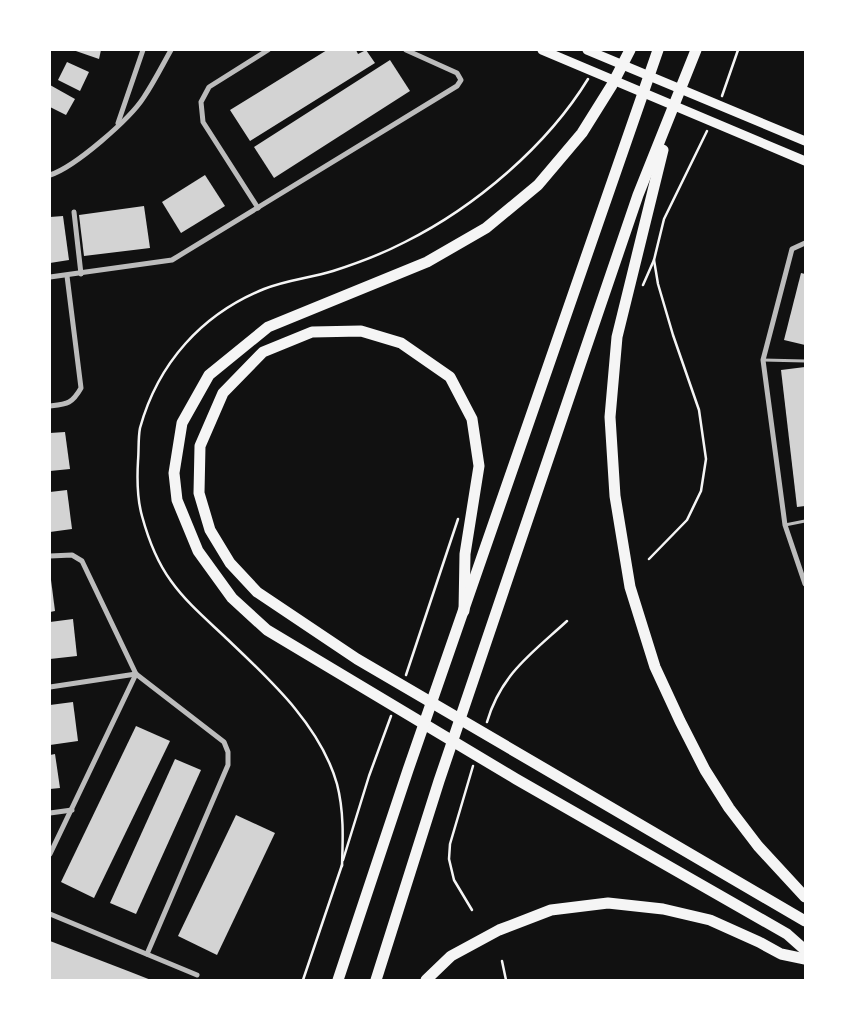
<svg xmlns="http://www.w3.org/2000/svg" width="855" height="1030" font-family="'Archivo Narrow',sans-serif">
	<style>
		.building { fill: #d3d3d3 }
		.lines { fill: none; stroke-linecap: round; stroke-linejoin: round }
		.path { stroke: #f5f5f5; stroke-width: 2.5 }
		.service { stroke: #bcbcbc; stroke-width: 3 }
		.minor { stroke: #bcbcbc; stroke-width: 5 }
		.secondary { stroke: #f5f5f5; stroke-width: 9 }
		.motorway { stroke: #f5f5f5; stroke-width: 11 }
	</style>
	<rect width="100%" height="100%" fill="#111"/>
	<g class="building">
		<path d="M 73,50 L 101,50 L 99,59 Z"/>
		<path d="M 327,50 L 356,50 L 358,54 L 366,50 L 375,63 L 250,141 L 230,110 Z"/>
		<path d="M 390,60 L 410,91 L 274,178 L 254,147 Z"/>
		<path d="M 67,62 L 89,72 L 80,91 L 58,80 Z"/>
		<path d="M 50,85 L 75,99 L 66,115 L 50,107 Z"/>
		<path d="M 205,175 L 225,206 L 181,233 L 162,202 Z"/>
		<path d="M 144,206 L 150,248 L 84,256 L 79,215 Z"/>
		<path d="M 63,216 L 69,260 L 50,263 L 50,217 Z"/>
		<path d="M 801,273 L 805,274 L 805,345 L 784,340 Z"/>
		<path d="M 805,367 L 805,506 L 797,507 L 781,370 Z"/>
		<path d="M 65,432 L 70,469 L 50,471 L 50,433 Z"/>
		<path d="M 67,490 L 72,529 L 50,532 L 50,492 Z"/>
		<path d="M 51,580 L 55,611 L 50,612 L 50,581 Z"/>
		<path d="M 73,619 L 77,656 L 50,659 L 50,622 Z"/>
		<path d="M 73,702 L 78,741 L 50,745 L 50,705 Z"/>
		<path d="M 136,726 L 170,741 L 94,898 L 61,882 Z"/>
		<path d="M 55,754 L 60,788 L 50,789 L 50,755 Z"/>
		<path d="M 175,759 L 201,770 L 136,914 L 110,903 Z"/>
		<path d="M 236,815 L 275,833 L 217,955 L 178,936 Z"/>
		<path d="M 50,941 L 128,971 L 151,980 L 50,980 Z"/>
	</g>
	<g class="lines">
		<g class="path">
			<path d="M 722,96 L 738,50"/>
			<path d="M 643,285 L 654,260 L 664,219 L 707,131"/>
			<path d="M 649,559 L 687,520 L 701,491 L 706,459 L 699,410 L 673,335 L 658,284 L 654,260"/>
			<path d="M 406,675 L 458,519"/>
			<path d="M 487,722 C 501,674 532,653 567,621"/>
			<path d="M 343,860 L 369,776 L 391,716"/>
			<path d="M 342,866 C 343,838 344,811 337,784 C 320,724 268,678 224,636 C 206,619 186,602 171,581 C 157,562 148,538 142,516 C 137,498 137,478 138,461 C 139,450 138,438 140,428 C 158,363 202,314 264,289 C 286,280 310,278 333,271 C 358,263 382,254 405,242 C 475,207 547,146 588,79"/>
			<path d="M 472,910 L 454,880 L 449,859 L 450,844 L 473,766"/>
			<path d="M 502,961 L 506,980"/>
			<path d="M 303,980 L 342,865"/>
		</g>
		<g class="service">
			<path d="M 763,360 L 805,361"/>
			<path d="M 785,525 L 805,521"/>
		</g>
		<g class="minor">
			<path d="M 118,123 L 143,50"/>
			<path d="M 50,175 C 75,167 130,119 144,97 C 154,82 162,66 171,50"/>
			<path d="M 258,208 L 203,122 L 201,102 L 209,87 L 268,50"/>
			<path d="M 74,212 L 81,274"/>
			<path d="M 805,243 L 792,249 L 763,360 L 785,525 L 805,584"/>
			<path d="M 50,277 L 172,260 L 457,86 L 461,80 L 457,73 L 406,50"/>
			<path d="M 50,406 C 67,404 72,404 81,388 L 67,276"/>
			<path d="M 50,556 L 72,555 L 82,561 L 136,674 L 224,742 L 228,752 L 228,765 L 147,954"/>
			<path d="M 50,687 L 136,674"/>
			<path d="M 50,813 L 72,810"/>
			<path d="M 50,854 L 136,674"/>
			<path d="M 50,914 L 197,975"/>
		</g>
		<g class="secondary">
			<path d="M 542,50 L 805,161"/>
			<path d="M 587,50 L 805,141"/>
		</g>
		<g class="motorway">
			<path d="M 630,50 L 612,85 L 582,133 L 538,185 L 486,228 L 427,262 L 268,327 L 209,375 L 182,423 L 174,473 L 177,500 L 198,551 L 232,598 L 267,630 L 516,779 L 787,934 L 805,950"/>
			<path d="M 663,150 L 617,337 L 610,417 L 615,496 L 630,587 L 655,667 L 680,721 L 705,770 L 729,808 L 758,846 L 805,897"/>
			<path d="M 464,611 L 465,554 L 479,466 L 472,419 L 450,377 L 401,343 L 361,331 L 312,332 L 263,352 L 223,393 L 200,446 L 199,493 L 210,530 L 230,563 L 257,592 L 357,659 L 805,921"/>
			<path d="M 338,980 L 408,770 L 658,50"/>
			<path d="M 376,980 L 439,781 L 578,371 L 638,195 L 696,50"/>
			<path d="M 426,980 L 451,956 L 499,930 L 551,910 L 608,903 L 663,909 L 710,920 L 759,942 L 781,954 L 805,959"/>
		</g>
	</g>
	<rect width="855" height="1030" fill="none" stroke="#ffffff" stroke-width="102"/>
</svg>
